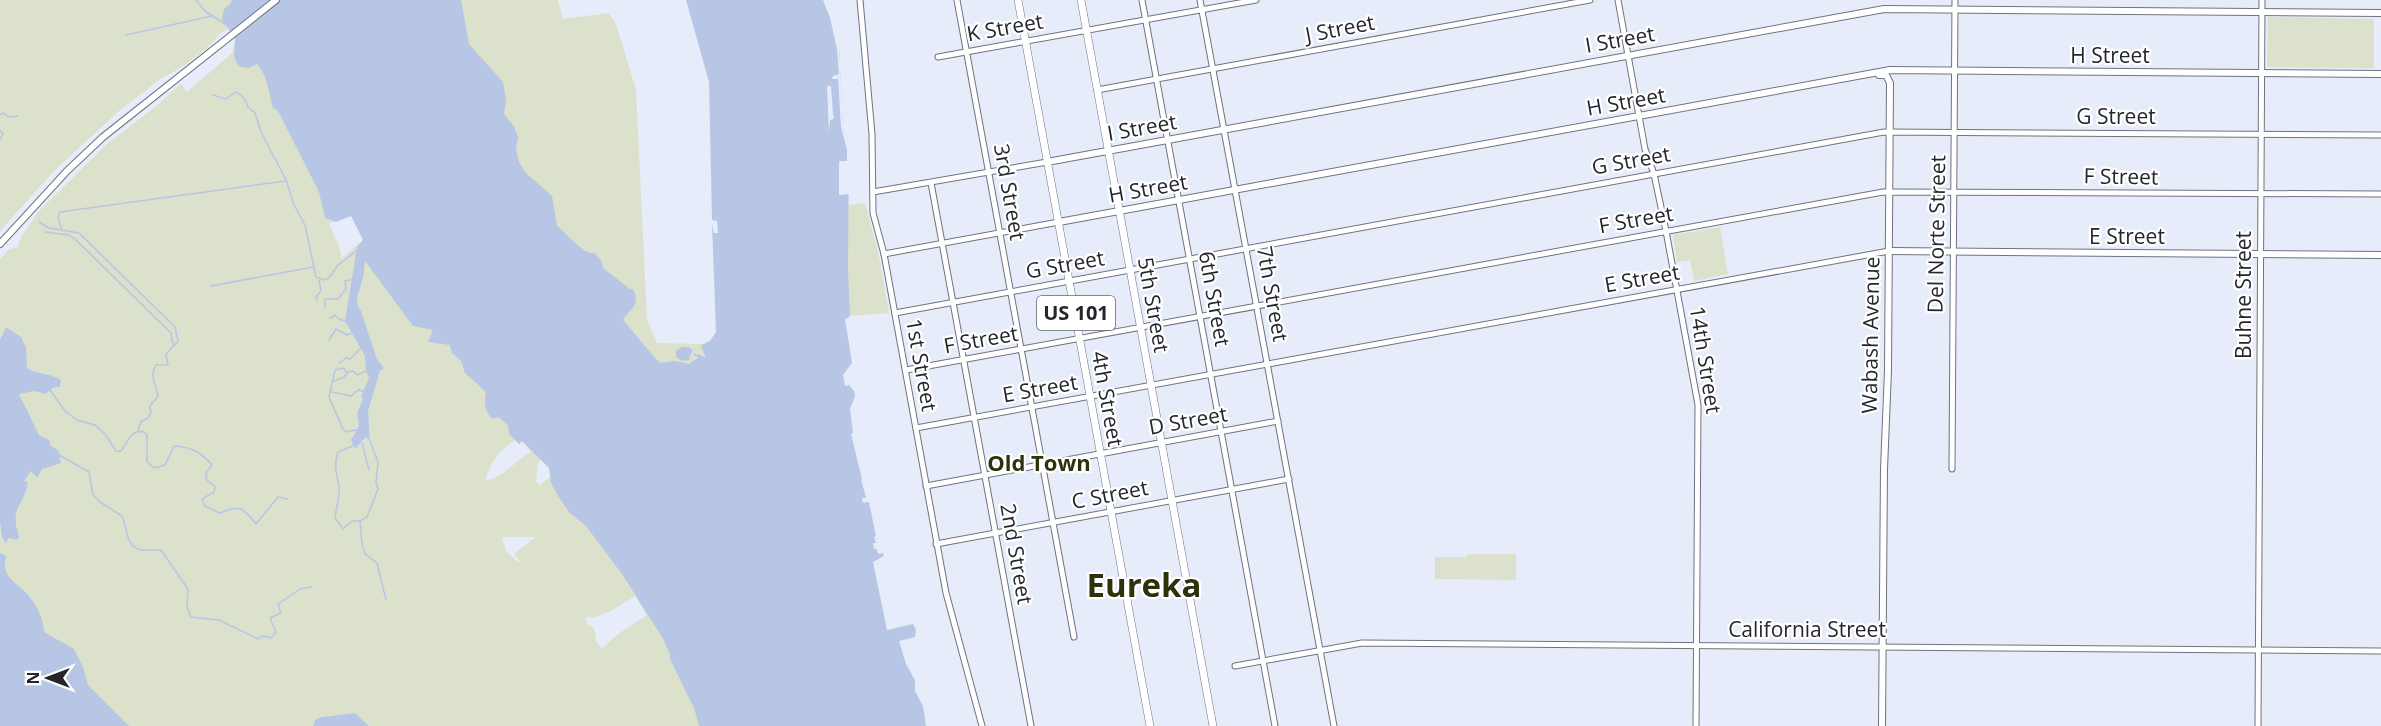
<svg xmlns="http://www.w3.org/2000/svg" width="2381" height="726" font-family="'Open Sans',sans-serif">
	<style>
		.green { fill: #dce1cb; fill-rule: evenodd }
		.water { fill: #b7c6e4 }
		.pier { fill: #e6ecf9 }
		.lines { fill: none; stroke-linecap: round; stroke-linejoin: round }
		.stream { stroke: #b7c6e4; stroke-width: 1.5 }
		.tertiary-casing { stroke: #6e747f; stroke-width: 7 }
		.secondary-casing { stroke: #6e747f; stroke-width: 8 }
		.trunk-casing { stroke: #6e747f; stroke-width: 8 }
		.tertiary { stroke: #fff; stroke-width: 5 }
		.secondary { stroke: #fff; stroke-width: 6 }
		.trunk { stroke: #fff; stroke-width: 7 }
		.labels { text-anchor: middle; stroke-width: 4.5; stroke-linejoin: round; paint-order: stroke }
		.shield { fill: #fff; stroke: #66676b; stroke-width: 1.5 }
		.shield-label { font-size: 20px; font-weight: bold; fill: #24262b }
		.street-label { font-size: 21px; fill: #24262b; stroke: #fff }
		.neighbourhood-label { font-size: 22px; font-weight: bold; fill: #2c3209; stroke: #fff }
		.town-label { font-size: 33px; font-weight: bold; fill: #2c3209; stroke: #fff }
	</style>
	<rect width="100%" height="100%" fill="#e6ecf9"/>
	<g class="green">
		<path d="M 0,0 L 245,0 C 246,12 251,23 245,35 L 246,40 L 253,43 L 258,41 L 268,50 L 315,148 L 341,208 L 349,208 C 356,217 369,233 366,245 L 356,251 C 362,273 354,293 350,316 L 346,317 L 345,321 L 352,330 L 357,325 L 351,317 L 354,311 L 358,313 L 370,354 L 367,356 L 370,365 L 374,367 L 374,380 L 366,385 L 361,396 L 363,397 L 357,413 L 359,426 L 354,434 L 363,430 L 363,435 L 353,444 L 354,449 L 364,441 L 366,437 L 370,440 L 369,422 L 363,417 C 360,404 366,394 374,386 C 379,380 378,373 383,368 L 377,359 L 361,311 C 350,293 364,290 363,278 C 362,270 360,262 360,253 L 364,252 L 419,317 L 454,333 L 509,418 L 549,458 L 556,471 L 606,530 L 645,591 L 670,619 L 717,726 L 369,726 L 355,713 L 321,717 L 315,720 L 313,726 L 37,726 L 17,705 L 0,679 L 0,260 L 8,250 L 18,247 L 21,237 L 39,211 L 107,144 L 155,107 L 181,84 L 187,92 L 232,53 L 235,41 L 229,29 C 219,31 215,41 208,47 C 195,58 178,71 163,77 L 120,110 L 54,171 L 0,231 ZM 351,216 L 363,240 L 341,259 L 341,252 L 329,223 ZM 515,440 L 519,444 L 522,441 L 531,452 C 513,462 504,478 486,480 C 488,464 501,449 515,440 ZM 541,460 L 549,468 L 551,476 L 540,485 L 536,481 L 538,463 ZM 502,537 L 536,537 L 514,554 L 520,562 L 518,562 L 506,551 ZM 635,596 L 647,615 L 618,634 L 602,649 L 596,641 L 594,628 L 587,624 L 585,617 C 599,621 622,604 635,596 Z"/>
		<path d="M 393,0 L 558,0 L 563,19 L 609,13 L 616,24 L 636,90 L 647,320 L 657,343 L 703,344 L 714,356 L 674,392 ZM 686,346 L 692,348 L 693,355 L 685,361 L 676,357 Z"/>
		<path d="M 2268,17 L 2374,19 L 2374,68 L 2267,67 Z"/>
		<path d="M 848,195 L 848,205 L 865,203 L 878,251 L 889,313 L 849,316 L 834,241 Z"/>
		<path d="M 1720,227 L 1728,274 L 1694,281 L 1690,260 L 1677,262 L 1673,235 Z"/>
		<path d="M 1467,554 L 1516,554 L 1516,580 L 1435,579 L 1435,557 L 1467,557 Z"/>
	</g>
	<g class="water">
		<path d="M 232,0 L 461,0 L 469,44 L 503,82 L 506,100 L 504,114 L 514,126 L 518,137 L 516,149 L 519,162 L 525,172 L 552,196 L 557,226 C 568,234 583,255 595,253 L 602,262 L 603,268 L 630,289 L 633,289 C 641,305 630,309 623,320 L 656,359 L 661,363 L 675,361 L 689,364 L 698,358 L 698,354 L 706,358 L 701,346 L 711,339 L 713,328 L 707,79 L 684,0 L 825,0 L 839,45 L 843,128 L 849,143 L 848,271 L 852,363 L 843,375 L 845,386 L 849,385 L 854,391 L 855,396 L 850,409 L 853,433 L 851,434 L 862,479 L 861,479 L 866,498 L 862,498 L 863,503 L 869,502 L 876,536 L 874,537 L 876,543 L 873,543 L 874,549 L 877,549 L 878,554 L 883,553 L 884,556 L 873,562 L 887,630 L 913,624 L 916,630 L 915,637 L 899,641 L 906,664 L 915,680 L 915,691 L 923,706 L 926,726 L 699,726 L 694,708 L 670,659 L 670,654 L 662,637 L 622,574 L 586,526 L 569,512 L 558,496 L 551,483 L 549,468 L 522,441 L 519,444 L 509,434 L 508,425 L 498,417 L 493,419 C 484,411 484,403 486,392 L 465,373 L 461,361 L 452,353 L 450,345 L 428,342 L 433,330 L 413,326 L 365,261 C 364,268 364,276 362,282 C 359,294 353,298 361,311 L 377,359 L 384,368 L 380,371 L 368,411 L 370,441 L 366,437 L 355,449 L 351,440 L 359,426 L 357,413 L 363,398 L 361,396 L 369,378 L 366,371 L 365,356 L 345,321 L 357,247 L 363,240 L 351,216 L 336,222 L 325,218 L 319,192 L 278,111 L 273,108 C 268,92 268,76 257,64 L 249,68 L 240,67 C 230,56 236,50 235,37 L 222,20 L 224,9 L 230,4 Z"/>
		<path d="M 6,327 L 21,337 L 26,348 L 27,368 C 39,375 48,372 61,380 L 60,387 L 54,387 L 45,394 L 35,391 L 19,394 L 39,435 L 49,440 L 51,446 L 59,451 L 61,463 L 42,469 L 37,478 L 31,471 L 24,481 L 28,482 C 24,508 9,505 19,537 L 17,540 L 9,538 L 6,543 L 2,537 L 0,521 L 0,340 Z"/>
		<path d="M 682,347 L 689,347 L 693,350 L 689,360 L 682,361 L 676,357 L 676,351 Z"/>
		<path d="M 0,553 L 6,556 C 0,577 17,582 27,594 C 36,604 44,619 44,632 L 74,649 L 83,667 L 88,685 L 129,726 L 0,726 Z"/>
		<path d="M 355,713 L 369,726 L 313,726 L 315,720 L 321,717 Z"/>
	</g>
	<g class="pier">
		<path d="M 682,0 L 686,0 L 709,82 L 712,220 L 717,221 L 718,233 L 714,233 L 712,224 L 716,332 L 710,341 L 703,344 L 698,344 L 700,341 L 710,337 L 712,328 L 704,84 Z"/>
		<path d="M 823,0 L 826,0 L 832,17 L 839,45 L 843,128 L 849,143 L 850,194 L 839,195 L 839,161 L 847,161 L 847,150 L 841,127 L 838,77 L 837,79 L 832,79 L 833,76 L 839,74 L 837,49 L 830,18 Z"/>
		<path d="M 827,86 L 831,86 L 833,113 L 834,119 L 830,120 L 829,133 Z"/>
		<path d="M 849,316 L 851,316 L 851,342 L 855,359 L 855,362 L 852,363 L 845,319 L 849,318 Z"/>
	</g>
	<g class="lines">
		<g class="stream">
			<path d="M 196,0 L 205,11 L 225,24"/>
			<path d="M 126,35 L 212,16"/>
			<path d="M 213,95 L 226,99 L 236,92 C 243,96 246,99 248,107 L 255,113 L 261,132 L 286,180 L 294,205 L 305,225 L 316,277 L 324,280 L 329,278 L 338,265 L 356,251"/>
			<path d="M 0,115 L 3,113 L 9,117 L 18,116"/>
			<path d="M 0,130 L 3,134 L 0,140"/>
			<path d="M 39,222 L 49,228 L 79,233 L 175,327 L 178,341 L 166,354 L 168,365 L 156,365 C 149,376 156,385 158,396 L 150,406 L 151,413 L 147,419 L 141,421 L 138,431"/>
			<path d="M 61,228 L 58,217 L 60,212 L 285,181"/>
			<path d="M 45,232 L 69,235 L 75,239 L 171,333 L 173,345"/>
			<path d="M 211,286 L 313,267"/>
			<path d="M 317,300 L 316,297 L 321,291 L 319,280"/>
			<path d="M 325,308 L 325,299 L 338,299 L 346,289 L 345,281 L 351,280"/>
			<path d="M 330,318 L 335,315 L 339,319 L 345,321"/>
			<path d="M 329,340 L 336,329 L 347,335 L 352,333"/>
			<path d="M 693,354 L 698,356"/>
			<path d="M 339,363 L 346,358 L 350,359 L 360,349"/>
			<path d="M 347,374 L 344,368 L 335,370 L 329,397 L 343,429 L 346,432 L 356,430"/>
			<path d="M 334,381 L 344,377 L 348,372 L 353,371 L 357,375 L 366,371"/>
			<path d="M 50,390 L 65,411 L 77,420 L 95,425 L 105,434 L 116,451 L 121,451 C 128,443 130,429 144,432 L 147,435 L 147,462 L 154,468 L 165,465 L 174,446 C 191,447 201,452 212,465 L 206,473 L 206,479 L 215,487 L 214,492 L 202,499 L 205,506 L 220,513 C 240,504 243,508 256,524 L 278,497 L 288,499"/>
			<path d="M 332,392 L 351,396 L 358,390 L 363,391"/>
			<path d="M 370,441 L 378,462 L 376,482 L 378,489 L 367,517 L 360,521 L 362,544 L 365,554 L 377,563 L 386,600"/>
			<path d="M 362,443 L 369,470"/>
			<path d="M 353,446 L 338,452 C 333,467 337,473 339,487 C 340,497 336,508 335,518 L 343,529 L 352,521 L 360,521"/>
			<path d="M 59,455 L 89,472 L 93,495 L 100,502 L 122,516 C 127,527 126,548 141,550 C 147,551 155,549 161,550 L 188,589 L 187,607 L 191,617 L 219,620 L 258,639 L 263,636 L 271,638 L 276,632 L 270,618 L 281,613 L 278,604 L 300,589 L 312,587"/>
		</g>
		<defs>
			<g id="tertiary">
				<path d="M 860,0 L 872,134 L 873,213 L 884,254 L 946,593 L 982,726"/>
				<path d="M 957,0 L 1074,637"/>
				<path d="M 1142,0 L 1275,726"/>
				<path d="M 1200,0 L 1334,726"/>
				<path d="M 1618,0 L 1645,149 L 1654,174 L 1666,231 L 1698,405 L 1696,726"/>
				<path d="M 938,57 L 1256,0"/>
				<path d="M 1097,90 L 1590,0"/>
				<path d="M 931,183 L 1031,726"/>
				<path d="M 873,192 L 1047,162"/>
				<path d="M 884,254 L 1059,222"/>
				<path d="M 895,313 L 1884,132 L 2381,135"/>
				<path d="M 906,370 L 1883,192 L 2381,194"/>
				<path d="M 916,428 L 1889,251"/>
				<path d="M 1952,469 L 1955,0"/>
				<path d="M 926,486 L 1278,421"/>
				<path d="M 936,544 L 1289,479"/>
				<path d="M 1235,666 L 1362,643 L 2381,651"/>
				<path d="M 2258,726 L 2262,0"/>
			</g>
			<g id="secondary">
				<path d="M 1879,75 L 1886,75 L 1890,83 L 1888,370 L 1884,469 L 1882,726"/>
				<path d="M 1047,162 L 1884,9 L 2381,13"/>
				<path d="M 1059,222 L 1890,70 L 2381,74"/>
				<path d="M 0,244 L 67,171 L 103,137 L 276,0"/>
				<path d="M 1889,251 L 2381,255"/>
			</g>
			<g id="trunk">
				<path d="M 1018,0 L 1150,726"/>
				<path d="M 1081,0 L 1213,726"/>
			</g>
		</defs>
		<use href="#tertiary" class="tertiary-casing"/>
		<use href="#secondary" class="secondary-casing"/>
		<use href="#trunk" class="trunk-casing"/>
		<use href="#tertiary" class="tertiary"/>
		<use href="#secondary" class="secondary"/>
		<use href="#trunk" class="trunk"/>
	</g>
	<g class="labels">
		<rect class="shield" x="1037" y="296" width="78" height="34" rx="4.5"/>
		<g class="shield-label">
			<text x="1076" y="320">US 101</text>
		</g>
		<g class="street-label">
			<text transform="translate(1005 28) rotate(-10)" y="7">K Street</text>
			<text transform="translate(1340 29) rotate(-11)" y="7">J Street</text>
			<text transform="translate(1620 40) rotate(-10)" y="7">I Street</text>
			<text x="2110" y="63">H Street</text>
			<text transform="translate(1626 102) rotate(-10)" y="7">H Street</text>
			<text x="2116" y="124">G Street</text>
			<text transform="translate(1142 128) rotate(-10)" y="7">I Street</text>
			<text transform="translate(1631 161) rotate(-10)" y="7">G Street</text>
			<text transform="translate(2121 177) rotate(1)" y="7">F Street</text>
			<text transform="translate(1148 189) rotate(-10)" y="7">H Street</text>
			<text transform="translate(1009 192) rotate(80)" y="7">3rd Street</text>
			<text transform="translate(1636 220) rotate(-10)" y="7">F Street</text>
			<text transform="translate(1937 234) rotate(-89)" y="7">Del Norte Street</text>
			<text x="2127" y="244">E Street</text>
			<text transform="translate(1065 265) rotate(-10)" y="7">G Street</text>
			<text transform="translate(1642 279) rotate(-10)" y="7">E Street</text>
			<text transform="translate(1272 294) rotate(80)" y="7">7th Street</text>
			<text transform="translate(2244 295) rotate(-90)" y="7">Buhne Street</text>
			<text transform="translate(1214 299) rotate(80)" y="7">6th Street</text>
			<text transform="translate(1153 305) rotate(80)" y="7">5th Street</text>
			<text transform="translate(1871 335) rotate(-89)" y="7">Wabash Avenue</text>
			<text transform="translate(981 340) rotate(-10)" y="7">F Street</text>
			<text transform="translate(1705 360) rotate(81)" y="7">14th Street</text>
			<text transform="translate(921 365) rotate(80)" y="7">1st Street</text>
			<text transform="translate(1040 389) rotate(-10)" y="7">E Street</text>
			<text transform="translate(1107 399) rotate(80)" y="7">4th Street</text>
			<text transform="translate(1188 421) rotate(-10)" y="7">D Street</text>
			<text transform="translate(1110 495) rotate(-11)" y="7">C Street</text>
			<text transform="translate(1016 554) rotate(80)" y="7">2nd Street</text>
			<text x="1807" y="637">California Street</text>
		</g>
		<g class="neighbourhood-label">
			<text x="1039" y="471">Old Town</text>
		</g>
		<g class="town-label">
			<text x="1144" y="597">Eureka</text>
		</g>
	</g>
	<g transform="translate(48 678) rotate(270)" stroke="#ffffff" stroke-width="4.5" paint-order="stroke">
	<path d="M0-4.5L10 22L0 15L-10 22Z" fill="#24262b"/>
	<text y="-9" font-size="16" font-weight="bold" text-anchor="middle" fill="#24262b">N</text>
	</g>
</svg>
